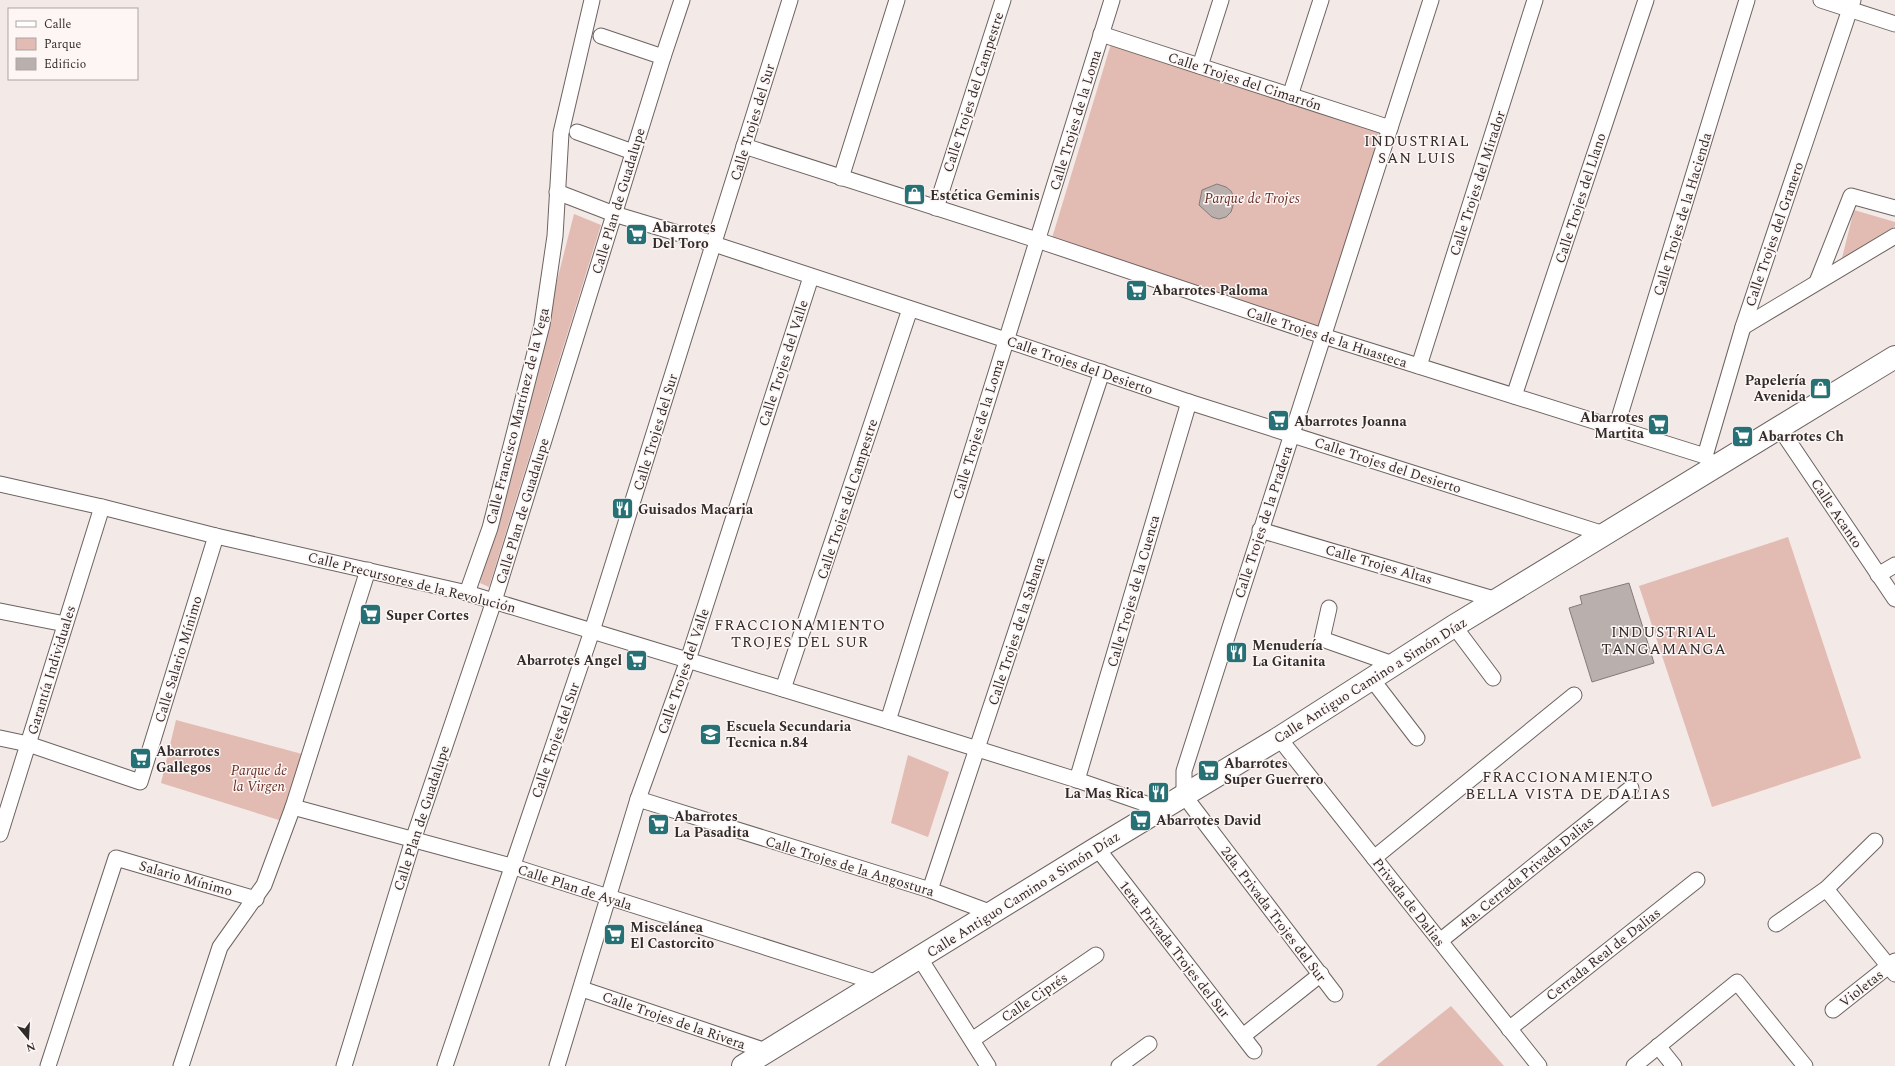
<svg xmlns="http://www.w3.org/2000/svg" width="1895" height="1066" font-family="Spectral,serif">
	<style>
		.green { fill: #e2bbb2 }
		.building { fill: #b9b0ae; stroke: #847b79 }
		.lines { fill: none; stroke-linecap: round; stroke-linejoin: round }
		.minor-casing { stroke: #6c6362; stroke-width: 17 }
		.secondary-casing { stroke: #6c6362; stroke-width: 24 }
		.minor { stroke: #fff; stroke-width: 15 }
		.secondary { stroke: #fff; stroke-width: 22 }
		.labels { text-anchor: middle; stroke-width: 3; stroke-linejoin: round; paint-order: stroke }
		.street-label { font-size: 14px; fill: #302c2b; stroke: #fef6f5 }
		.poi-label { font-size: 14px; font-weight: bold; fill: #302c2b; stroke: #fef6f5; text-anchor: start }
		.park-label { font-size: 14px; font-style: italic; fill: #672f25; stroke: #fef6f5 }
		.neighbourhood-label { font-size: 15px; letter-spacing: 1px; fill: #302c2b; stroke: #fef6f5 }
	</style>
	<rect width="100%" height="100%" fill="#f3e9e6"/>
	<g class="green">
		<path d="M 1111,44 L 1381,133 L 1318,327 L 1052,238 Z"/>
		<path d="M 1854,210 L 1895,222 L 1895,226 L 1841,262 Z"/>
		<path d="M 574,214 L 601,225 L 489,587 L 480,583 Z"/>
		<path d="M 1788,537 L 1861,758 L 1712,807 L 1639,586 Z"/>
		<path d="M 176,720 L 302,754 L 282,821 L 161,783 Z"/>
		<path d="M 908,755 L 949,772 L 928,837 L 891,823 Z"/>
		<path d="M 1451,1006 L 1504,1066 L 1376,1066 Z"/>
	</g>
	<g class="building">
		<path d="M 1217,184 L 1226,187 L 1231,191 L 1235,199 L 1231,212 L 1226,217 L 1219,219 L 1212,217 L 1199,205 L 1202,190 Z"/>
		<path d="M 1629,583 L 1654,663 L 1592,682 L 1569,608 L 1582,604 L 1580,596 Z"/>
	</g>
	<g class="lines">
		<defs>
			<g id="minor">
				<path d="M 1821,0 L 1895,24"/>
				<path d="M 1101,34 L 1390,128"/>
				<path d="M 601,36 L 663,57"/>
				<path d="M 1200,66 L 1221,0"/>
				<path d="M 1290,96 L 1321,0"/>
				<path d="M 577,132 L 633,152"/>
				<path d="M 744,146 L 1037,240 L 1323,336 L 1705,456"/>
				<path d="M 841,178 L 897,0"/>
				<path d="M 557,192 L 614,214 L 714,244 L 1006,340 L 1189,402 L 1604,534"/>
				<path d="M 936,208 L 1003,0"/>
				<path d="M 1817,282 L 1851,196 L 1895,208"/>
				<path d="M 1743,327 L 1895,236"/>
				<path d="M 1419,366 L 1535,0"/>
				<path d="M 1514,396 L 1646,0"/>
				<path d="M 1779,427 L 1895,599"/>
				<path d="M 1616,428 L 1747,0"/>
				<path d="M 1711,463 L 1705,456 L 1743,327 L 1853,0"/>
				<path d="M 0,484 L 102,507 L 216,536 L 467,593 L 888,721 L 1077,780 L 1161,809"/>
				<path d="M 1260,530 L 1497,600"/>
				<path d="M 1878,575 L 1895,565"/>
				<path d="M 467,593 L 490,528 L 542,325 L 555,236 L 561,133 L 592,0"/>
				<path d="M 1329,608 L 1322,639 L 1393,664"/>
				<path d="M 0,611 L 65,624"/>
				<path d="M 1454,626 L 1493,678"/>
				<path d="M 1371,678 L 1417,738"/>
				<path d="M 783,689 L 910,309"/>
				<path d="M 888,721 L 1112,0"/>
				<path d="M 0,738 L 28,744 L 140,782 L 216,536"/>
				<path d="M 1279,738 L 1539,1066"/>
				<path d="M 1077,780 L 1189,402"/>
				<path d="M 638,799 L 930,890 L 992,913"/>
				<path d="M 293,807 L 511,866 L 878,983"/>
				<path d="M 0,834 L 102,507"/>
				<path d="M 1097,848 L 1254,1051"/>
				<path d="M 1374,858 L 1574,695"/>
				<path d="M 1826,889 L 1895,974"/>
				<path d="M 930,890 L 1102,372"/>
				<path d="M 1776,924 L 1826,889 L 1875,841"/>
				<path d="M 1440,941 L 1631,788"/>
				<path d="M 919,957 L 988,1066"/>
				<path d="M 582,989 L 766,1051"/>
				<path d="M 1335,994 L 1192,806 L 1184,795 L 1184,771 L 1431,0"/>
				<path d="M 1833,1010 L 1895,961"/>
				<path d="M 1509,1029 L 1697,880"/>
				<path d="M 1243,1036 L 1321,974"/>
				<path d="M 972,1040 L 1096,955"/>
				<path d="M 1658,1046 L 1674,1066"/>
				<path d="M 48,1066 L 116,858 L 256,899"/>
				<path d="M 181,1066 L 220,947 L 264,885 L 293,807 L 368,570"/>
				<path d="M 344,1066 L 413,840 L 494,601 L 663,57 L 682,0"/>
				<path d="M 445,1066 L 592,631 L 790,0"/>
				<path d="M 557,1066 L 638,799 L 688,660 L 811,277"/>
				<path d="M 1119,1066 L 1149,1044"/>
				<path d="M 1634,1066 L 1737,982 L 1805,1066"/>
			</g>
			<path id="secondary" d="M 743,1066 L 1097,848 L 1279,738 L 1454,626 L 1895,357"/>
		</defs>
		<use href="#minor" class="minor-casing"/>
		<use href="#secondary" class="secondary-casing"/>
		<use href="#minor" class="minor"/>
		<use href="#secondary" class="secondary"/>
	</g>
	<defs>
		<symbol id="shop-square" viewBox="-11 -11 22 22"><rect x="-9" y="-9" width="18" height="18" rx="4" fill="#267175" stroke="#fef6f5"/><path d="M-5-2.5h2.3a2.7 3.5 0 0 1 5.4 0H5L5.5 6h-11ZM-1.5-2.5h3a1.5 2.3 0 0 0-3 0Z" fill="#fff"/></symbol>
		<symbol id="supermarket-square" viewBox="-11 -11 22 22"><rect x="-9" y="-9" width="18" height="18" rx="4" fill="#267175" stroke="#fef6f5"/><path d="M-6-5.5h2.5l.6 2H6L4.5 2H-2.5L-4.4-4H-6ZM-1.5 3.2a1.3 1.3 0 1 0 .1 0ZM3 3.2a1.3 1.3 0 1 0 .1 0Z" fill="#fff"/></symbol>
		<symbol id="restaurant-square" viewBox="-11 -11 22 22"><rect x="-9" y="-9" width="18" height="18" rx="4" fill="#267175" stroke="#fef6f5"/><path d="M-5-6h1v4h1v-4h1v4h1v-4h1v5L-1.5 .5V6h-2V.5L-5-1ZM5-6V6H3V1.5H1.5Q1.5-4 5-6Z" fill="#fff"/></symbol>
		<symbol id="school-square" viewBox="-11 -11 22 22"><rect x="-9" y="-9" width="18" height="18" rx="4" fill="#267175" stroke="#fef6f5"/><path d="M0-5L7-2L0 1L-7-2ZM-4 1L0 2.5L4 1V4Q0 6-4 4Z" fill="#fff"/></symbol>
	</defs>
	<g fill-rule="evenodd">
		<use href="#shop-square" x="902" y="182" width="25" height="25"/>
		<use href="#supermarket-square" x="624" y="222" width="25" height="25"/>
		<use href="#supermarket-square" x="1124" y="278" width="25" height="25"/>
		<use href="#shop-square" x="1808" y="376" width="25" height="25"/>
		<use href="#supermarket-square" x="1266" y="408" width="25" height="25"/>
		<use href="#supermarket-square" x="1646" y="412" width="25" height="25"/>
		<use href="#supermarket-square" x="1730" y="424" width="25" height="25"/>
		<use href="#restaurant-square" x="610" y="496" width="25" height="25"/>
		<use href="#supermarket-square" x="358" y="602" width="25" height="25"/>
		<use href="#restaurant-square" x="1224" y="640" width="25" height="25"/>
		<use href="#supermarket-square" x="624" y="648" width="25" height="25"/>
		<use href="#school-square" x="698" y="722" width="25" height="25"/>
		<use href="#supermarket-square" x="128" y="746" width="25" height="25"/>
		<use href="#supermarket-square" x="1196" y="758" width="25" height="25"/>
		<use href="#restaurant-square" x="1146" y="780" width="25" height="25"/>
		<use href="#supermarket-square" x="1128" y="808" width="25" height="25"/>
		<use href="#supermarket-square" x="646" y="812" width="25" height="25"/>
		<use href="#supermarket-square" x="602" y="922" width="25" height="25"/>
	</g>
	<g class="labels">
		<g class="street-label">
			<text transform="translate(1245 81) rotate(18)" y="5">Calle Trojes del Cimarrón</text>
			<text transform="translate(973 92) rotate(-72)" y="5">Calle Trojes del Campestre</text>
			<text transform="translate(1075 120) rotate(-73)" y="5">Calle Trojes de la Loma</text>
			<text transform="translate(752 122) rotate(-73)" y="5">Calle Trojes del Sur</text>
			<text transform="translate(1477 183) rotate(-72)" y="5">Calle Trojes del Mirador</text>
			<text transform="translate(1580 198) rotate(-72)" y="5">Calle Trojes del Llano</text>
			<text transform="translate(618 201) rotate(-73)" y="5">Calle Plan de Guadalupe</text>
			<text transform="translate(1682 214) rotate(-73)" y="5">Calle Trojes de la Hacienda</text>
			<text transform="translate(1774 234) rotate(-71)" y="5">Calle Trojes del Granero</text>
			<text transform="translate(1327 337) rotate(18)" y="5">Calle Trojes de la Huasteca</text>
			<text transform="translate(783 363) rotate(-72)" y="5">Calle Trojes del Valle</text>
			<text transform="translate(1080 365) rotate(19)" y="5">Calle Trojes del Desierto</text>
			<text transform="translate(517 416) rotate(-76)" y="5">Calle Francisco Martínez de la Vega</text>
			<text transform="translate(978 429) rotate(-73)" y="5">Calle Trojes de la Loma</text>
			<text transform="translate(655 432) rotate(-73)" y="5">Calle Trojes del Sur</text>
			<text transform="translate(1388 465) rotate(18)" y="5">Calle Trojes del Desierto</text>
			<text transform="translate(847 499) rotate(-72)" y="5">Calle Trojes del Campestre</text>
			<text transform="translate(522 511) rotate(-73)" y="5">Calle Plan de Guadalupe</text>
			<text transform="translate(1837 513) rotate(56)" y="5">Calle Acanto</text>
			<text transform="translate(1263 522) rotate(-72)" y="5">Calle Trojes de la Pradera</text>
			<text transform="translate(1379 564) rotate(16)" y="5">Calle Trojes Altas</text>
			<text transform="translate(412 582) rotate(14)" y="5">Calle Precursores de la Revolución</text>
			<text transform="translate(1133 591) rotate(-74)" y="5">Calle Trojes de la Cuenca</text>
			<text transform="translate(1016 631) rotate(-72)" y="5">Calle Trojes de la Sabana</text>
			<text transform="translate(178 659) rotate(-73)" y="5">Calle Salario Mínimo</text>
			<text transform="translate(51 670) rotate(-73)" y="5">Garantía Individuales</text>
			<text transform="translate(683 671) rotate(-71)" y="5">Calle Trojes del Valle</text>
			<text transform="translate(1370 680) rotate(-32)" y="5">Calle Antiguo Camino a Simón Díaz</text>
			<text transform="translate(555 740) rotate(-71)" y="5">Calle Trojes del Sur</text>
			<text transform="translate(421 818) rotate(-72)" y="5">Calle Plan de Guadalupe</text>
			<text transform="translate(850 866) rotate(17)" y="5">Calle Trojes de la Angostura</text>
			<text transform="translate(1526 872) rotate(-39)" y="5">4ta. Cerrada Privada Dalias</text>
			<text transform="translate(186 878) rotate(16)" y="5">Salario Mínimo</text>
			<text transform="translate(575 887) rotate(18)" y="5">Calle Plan de Ayala</text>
			<text transform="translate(1023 894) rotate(-32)" y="5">Calle Antiguo Camino a Simón Díaz</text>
			<text transform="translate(1409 902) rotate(52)" y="5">Privada de Dalias</text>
			<text transform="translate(1274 914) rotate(53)" y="5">2da. Privada Trojes del Sur</text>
			<text transform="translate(1175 949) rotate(52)" y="5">1era. Privada Trojes del Sur</text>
			<text transform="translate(1603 954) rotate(-38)" y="5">Cerrada Real de Dalias</text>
			<text transform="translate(1861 988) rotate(-38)" y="5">Violetas</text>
			<text transform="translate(1034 997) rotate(-34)" y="5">Calle Ciprés</text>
			<text transform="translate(674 1020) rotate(19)" y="5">Calle Trojes de la Rivera</text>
		</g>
		<g class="poi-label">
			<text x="930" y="200">Estética Geminis</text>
			<text x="652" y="232">Abarrotes<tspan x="652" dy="16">Del Toro</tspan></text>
			<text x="1152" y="295">Abarrotes Paloma</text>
			<text x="1806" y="385" text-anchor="end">Papelería<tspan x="1806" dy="16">Avenida</tspan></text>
			<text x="1644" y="422" text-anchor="end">Abarrotes<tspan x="1644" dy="16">Martita</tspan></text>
			<text x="1294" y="426">Abarrotes Joanna</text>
			<text x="1758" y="441">Abarrotes Ch</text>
			<text x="638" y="514">Guisados Macaria</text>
			<text x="386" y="620">Super Cortes</text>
			<text x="1252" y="650">Menudería<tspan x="1252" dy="16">La Gitanita</tspan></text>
			<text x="622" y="665" text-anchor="end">Abarrotes Angel</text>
			<text x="726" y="731">Escuela Secundaria<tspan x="726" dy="16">Tecnica n.84</tspan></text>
			<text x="156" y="756">Abarrotes<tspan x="156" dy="16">Gallegos</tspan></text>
			<text x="1224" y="768">Abarrotes<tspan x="1224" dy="16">Super Guerrero</tspan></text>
			<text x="1144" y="798" text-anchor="end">La Mas Rica</text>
			<text x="674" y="821">Abarrotes<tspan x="674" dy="16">La Pasadita</tspan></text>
			<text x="1156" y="825">Abarrotes David</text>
			<text x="630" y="932">Miscelánea<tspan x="630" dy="16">El Castorcito</tspan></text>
		</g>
		<g class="park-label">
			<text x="1252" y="203">Parque de Trojes</text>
			<text x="259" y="775">Parque de<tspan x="259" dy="16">la Virgen</tspan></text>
		</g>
		<g class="neighbourhood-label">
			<text x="1417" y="146">INDUSTRIAL<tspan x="1417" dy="17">SAN LUIS</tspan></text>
			<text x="800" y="630">FRACCIONAMIENTO<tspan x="800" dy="17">TROJES DEL SUR</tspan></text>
			<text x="1664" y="637">INDUSTRIAL<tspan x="1664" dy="17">TANGAMANGA</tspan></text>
			<text x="1568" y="782">FRACCIONAMIENTO<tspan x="1568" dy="17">BELLA VISTA DE DALIAS</tspan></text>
		</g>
	</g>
	<rect x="8" y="8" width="130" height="72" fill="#fef6f5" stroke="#aca5a4"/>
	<rect x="16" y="21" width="20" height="6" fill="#ffffff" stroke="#aca5a4"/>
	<text x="44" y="28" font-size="12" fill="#302c2b">Calle</text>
	<rect x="16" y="38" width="20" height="12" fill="#e2bbb2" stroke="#aca5a4"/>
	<text x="44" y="48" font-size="12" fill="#302c2b">Parque</text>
	<rect x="16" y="58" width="20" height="12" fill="#b9b0ae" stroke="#aca5a4"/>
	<text x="44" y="68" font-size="12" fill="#302c2b">Edificio</text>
	<g transform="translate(28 1038) rotate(162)" stroke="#fef6f5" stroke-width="3" paint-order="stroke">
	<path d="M0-3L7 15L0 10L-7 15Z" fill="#302c2b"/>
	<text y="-6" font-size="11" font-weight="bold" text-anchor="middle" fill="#302c2b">N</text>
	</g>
</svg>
